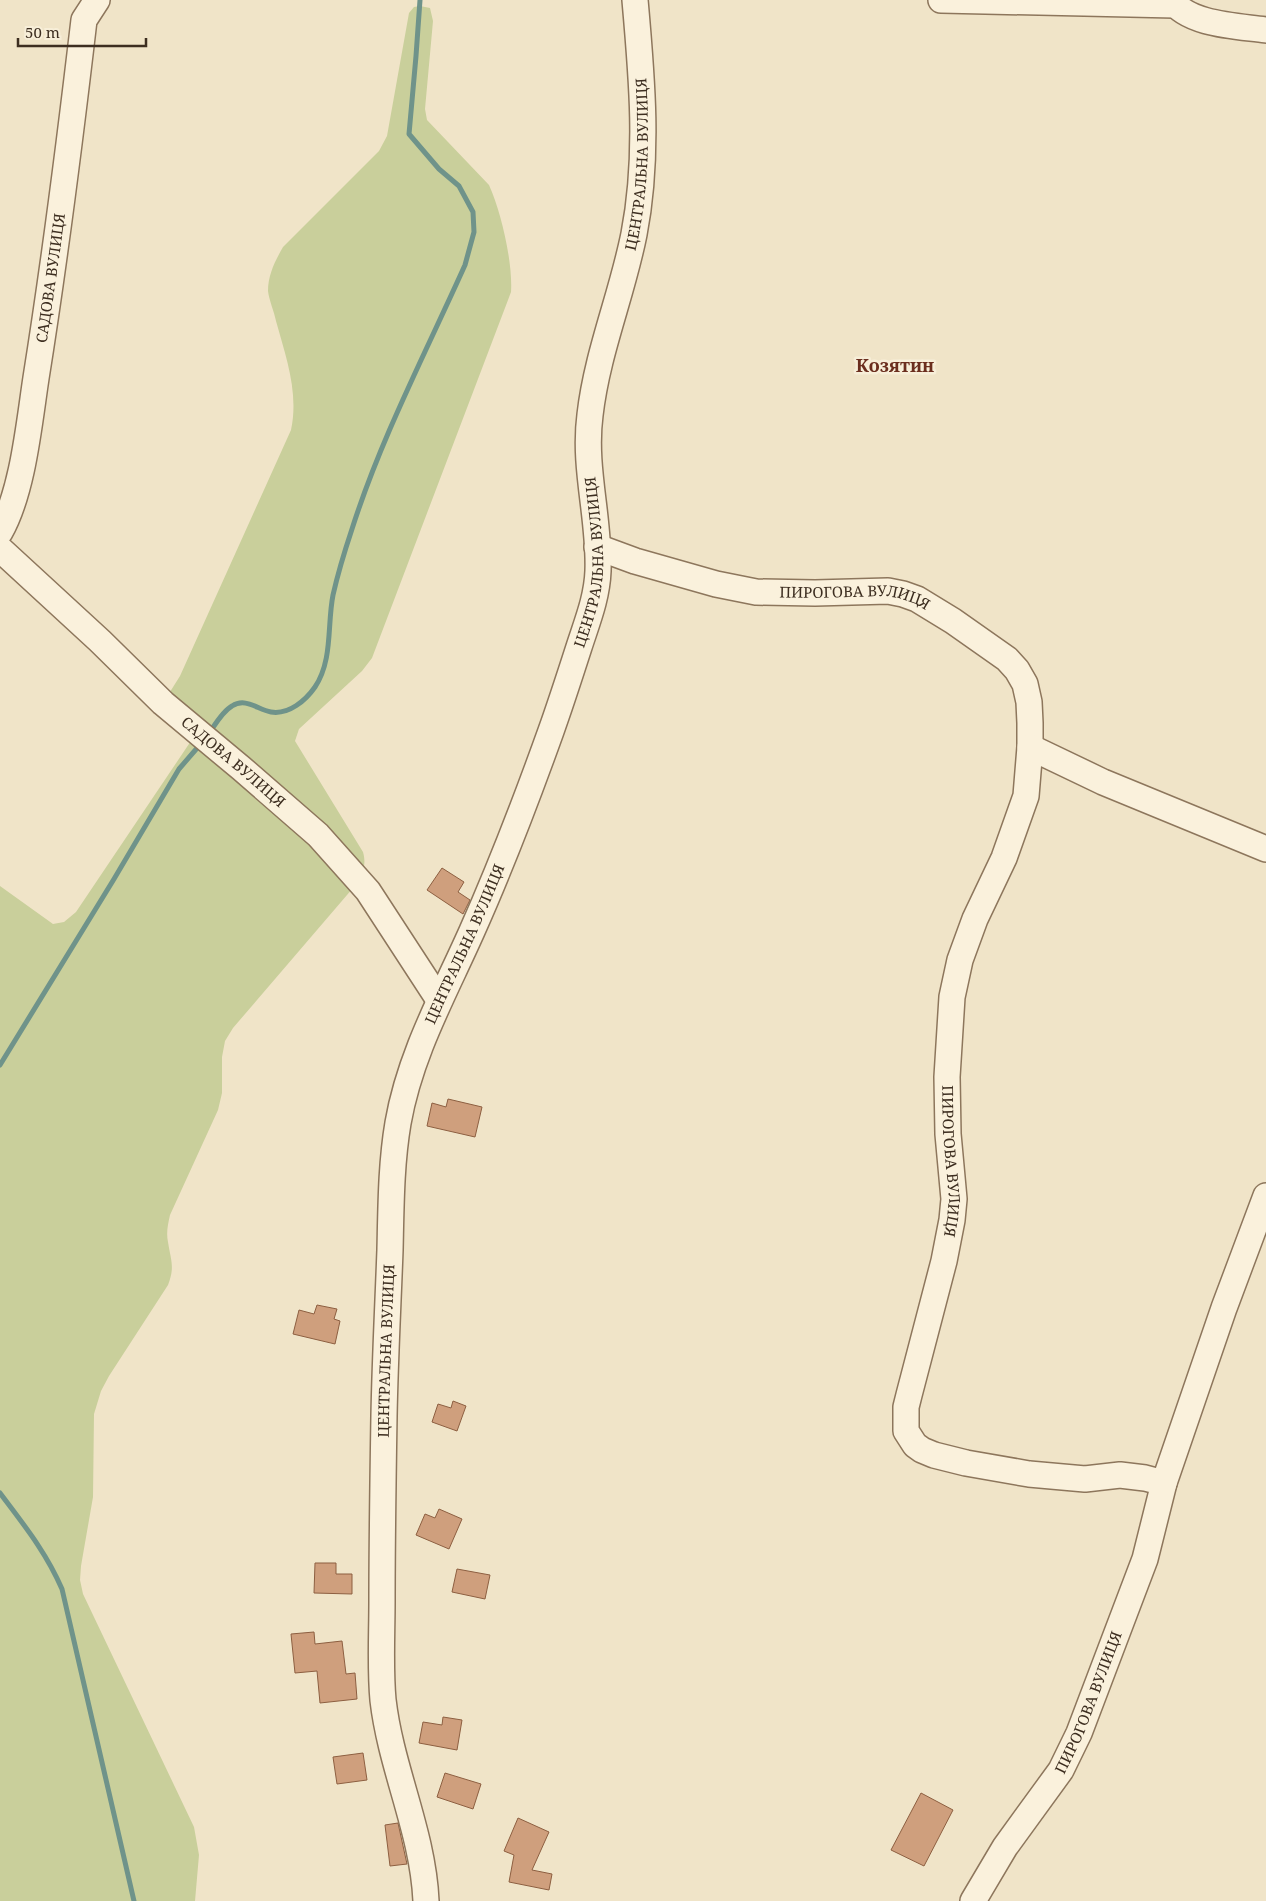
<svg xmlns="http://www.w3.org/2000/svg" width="1266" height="1901" font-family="'Noto Serif',serif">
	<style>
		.green { fill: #c9cf9b }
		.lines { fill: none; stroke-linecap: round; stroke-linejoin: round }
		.stream { stroke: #6f938a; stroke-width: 5 }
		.building { fill: #cf9f7d; stroke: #8d5f41 }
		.minor-casing { stroke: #8d765c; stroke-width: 28 }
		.minor { stroke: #faf1dc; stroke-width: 25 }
		.labels { text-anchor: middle; stroke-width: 5; stroke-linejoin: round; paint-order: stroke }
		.street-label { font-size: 15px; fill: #3d2e20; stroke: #f7eed8 }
		.quarter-label { font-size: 18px; font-weight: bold; fill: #6b2e1e; stroke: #f7eed8 }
	</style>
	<rect width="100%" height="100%" fill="#f0e4c8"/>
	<path class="green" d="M 420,6 L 430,8 L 433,21 L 425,109 L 427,120 L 489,185 C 501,211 513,263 511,292 L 372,658 L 362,671 L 299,729 L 295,741 L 363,852 C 366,863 364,871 359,881 L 233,1028 L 225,1041 L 222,1057 L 222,1093 L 218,1110 L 170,1215 C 168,1224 166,1233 168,1242 C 171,1261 175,1267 168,1285 L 109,1376 L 101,1391 L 94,1414 L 93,1497 L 81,1566 L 80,1580 L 83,1594 L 194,1827 L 199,1855 L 195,1901 L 0,1901 L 0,886 L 53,924 L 64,922 L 76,912 L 197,732 L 163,703 L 180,676 L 291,430 C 299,393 286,357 276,321 C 274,311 269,300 268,291 C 268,275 275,261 283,247 L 379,151 L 387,136 L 409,13 L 414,7 Z"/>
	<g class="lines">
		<g class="stream">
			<path d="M 210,732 C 216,723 223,711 232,706 C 246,697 258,710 271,712 C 289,715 306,700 315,687 C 333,660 327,625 333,595 C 338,573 345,550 352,529 C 381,438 426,352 465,265 L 474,232 L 473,212 L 459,186 L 439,169 L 409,134 L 416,56 L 420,0"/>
			<path d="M 0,1065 L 114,879 L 179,769 L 198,747"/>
			<path d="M 0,1493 C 24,1525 46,1552 62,1589 L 134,1901"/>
		</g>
	</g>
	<g class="building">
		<path d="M 442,868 L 464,882 L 458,892 L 470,900 L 463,914 L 427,890 Z"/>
		<path d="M 448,1099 L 482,1107 L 475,1137 L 427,1126 L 432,1103 L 446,1107 Z"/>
		<path d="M 317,1305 L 337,1309 L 334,1319 L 340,1321 L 335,1344 L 293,1334 L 299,1310 L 314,1314 Z"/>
		<path d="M 453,1401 L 466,1406 L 457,1431 L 432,1422 L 438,1404 L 451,1408 Z"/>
		<path d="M 439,1509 L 462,1519 L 449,1549 L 416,1535 L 425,1514 L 435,1518 Z"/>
		<path d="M 315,1563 L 336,1563 L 336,1574 L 352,1574 L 352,1594 L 314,1593 Z"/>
		<path d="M 457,1569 L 490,1575 L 485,1599 L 452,1592 Z"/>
		<path d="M 314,1632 L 315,1644 L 342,1641 L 346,1674 L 355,1673 L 357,1699 L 320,1703 L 317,1671 L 295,1673 L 291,1634 Z"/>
		<path d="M 443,1717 L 462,1720 L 457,1750 L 419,1743 L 423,1722 L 442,1725 Z"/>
		<path d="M 363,1753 L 367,1780 L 337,1784 L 333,1757 Z"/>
		<path d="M 445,1773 L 481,1784 L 473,1809 L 437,1797 Z"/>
		<path d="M 921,1793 L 953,1810 L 924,1866 L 891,1850 Z"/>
		<path d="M 518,1818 L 549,1832 L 532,1870 L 552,1874 L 549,1890 L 509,1882 L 514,1855 L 504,1851 Z"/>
		<path d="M 398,1823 L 407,1864 L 390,1866 L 385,1825 Z"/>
	</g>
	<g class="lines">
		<defs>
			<g id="minor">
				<path d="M 941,0 L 1175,5"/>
				<path d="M 1172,0 C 1188,25 1239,26 1266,30"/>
				<path id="s1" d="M 0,532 C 23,491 29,424 36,378 C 55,259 70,140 84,20 L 97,0"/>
				<path id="s2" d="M 597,547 L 635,561 L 716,584 L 756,592 L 815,593 L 888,591 L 903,594 L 917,599 L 953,621 L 1007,659 L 1017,670 L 1025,684 L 1029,702 L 1030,723 L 1030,747 L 1026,796 L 1004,858 L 975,919 L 960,960 L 952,997 L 947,1077 L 948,1134 L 954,1199 L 952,1220 L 944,1261 L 909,1395 L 906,1407 L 906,1431 L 915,1445 L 922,1450 L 934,1455 L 966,1463 L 1029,1474 L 1085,1479 L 1120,1475 L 1145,1478 L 1164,1483"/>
				<path id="s3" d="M 0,549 L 100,641 L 163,703 L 241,768 L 318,835 L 368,891 L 439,1000"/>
				<path d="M 1030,747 L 1103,782 L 1266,849"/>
				<path id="s4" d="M 426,1901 C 423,1832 391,1769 383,1700 C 380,1668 382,1635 382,1602 C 382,1540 383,1478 384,1416 C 385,1361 388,1305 390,1250 C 391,1207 391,1164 398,1123 C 410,1054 444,994 472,931 C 501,866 527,798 551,731 C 561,703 570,675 579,647 C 587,622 597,598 598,571 C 600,519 583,468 590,415 C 597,353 622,295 634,234 C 649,157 642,78 635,0"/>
				<path id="s5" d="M 973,1901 L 1005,1847 L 1061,1770 L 1079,1733 L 1145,1559 L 1164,1483 L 1224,1308 L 1266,1196"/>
			</g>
		</defs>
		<use href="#minor" class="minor-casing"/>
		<use href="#minor" class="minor"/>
	</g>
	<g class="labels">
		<g class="street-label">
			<text dy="5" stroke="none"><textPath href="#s4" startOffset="1785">ЦЕНТРАЛЬНА ВУЛИЦЯ</textPath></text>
			<text dy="5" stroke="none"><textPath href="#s1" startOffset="260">САДОВА ВУЛИЦЯ</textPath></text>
			<text dy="5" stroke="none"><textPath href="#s4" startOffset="1380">ЦЕНТРАЛЬНА ВУЛИЦЯ</textPath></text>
			<text dy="5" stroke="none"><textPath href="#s2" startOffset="265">ПИРОГОВА ВУЛИЦЯ</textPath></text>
			<text dy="5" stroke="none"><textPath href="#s3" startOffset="316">САДОВА ВУЛИЦЯ</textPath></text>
			<text dy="5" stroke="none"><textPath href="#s4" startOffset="975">ЦЕНТРАЛЬНА ВУЛИЦЯ</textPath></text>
			<text dy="5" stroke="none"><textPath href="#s2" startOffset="959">ПИРОГОВА ВУЛИЦЯ</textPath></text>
			<text dy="5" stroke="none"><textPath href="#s4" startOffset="555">ЦЕНТРАЛЬНА ВУЛИЦЯ</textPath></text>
			<text dy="5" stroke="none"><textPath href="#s5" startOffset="231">ПИРОГОВА ВУЛИЦЯ</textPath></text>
		</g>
		<g class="quarter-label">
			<text x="895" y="372">Козятин</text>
		</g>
	</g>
	<path d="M18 38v8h128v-8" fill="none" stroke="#3d2e20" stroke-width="2.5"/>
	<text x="25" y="38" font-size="15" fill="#3d2e20" stroke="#f7eed8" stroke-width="4" paint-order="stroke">50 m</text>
</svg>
